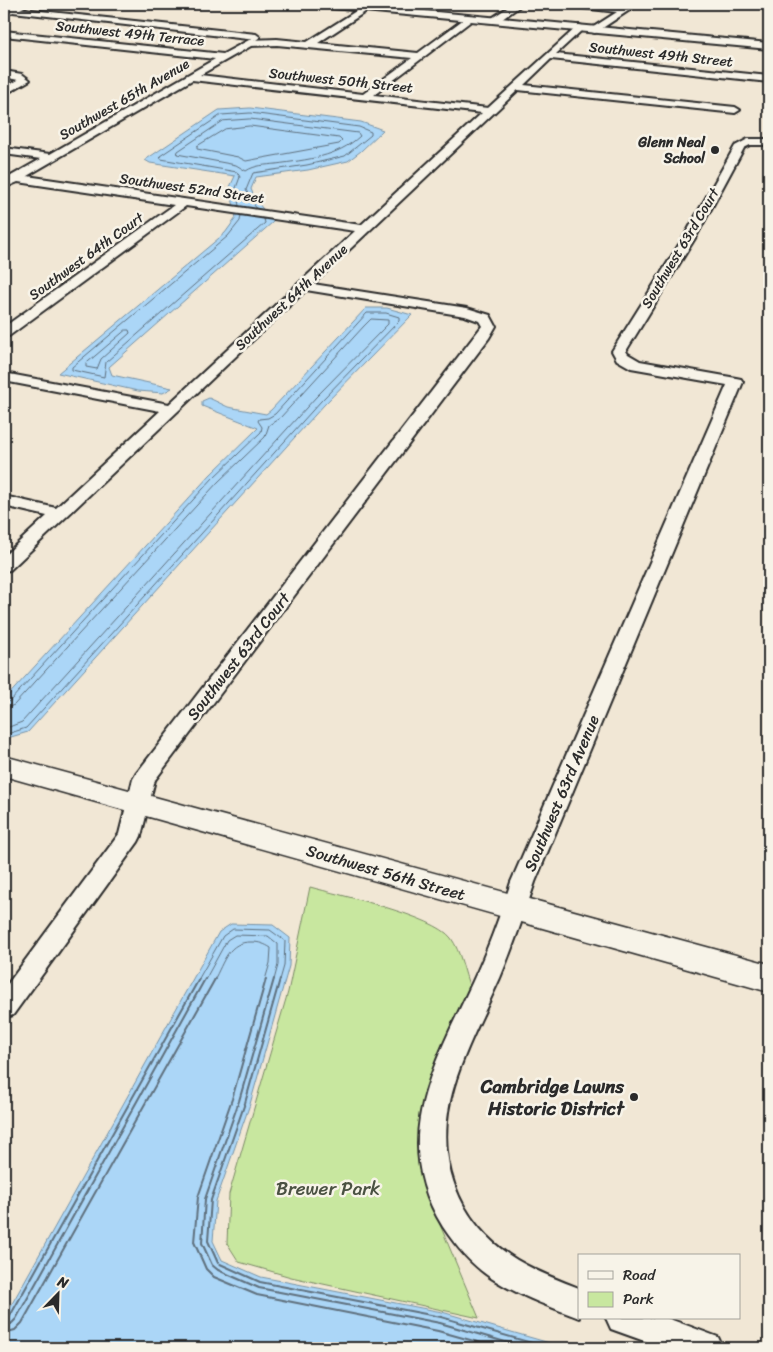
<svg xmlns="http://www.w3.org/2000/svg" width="773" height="1352" font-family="Sriracha,sans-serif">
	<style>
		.green { fill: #c8e79f; stroke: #7a8965 }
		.water { fill: #abd6f7; stroke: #7892a5 }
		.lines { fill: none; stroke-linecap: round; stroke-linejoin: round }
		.shore-far1 { stroke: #5e6f7d; stroke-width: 1 }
		.shore { stroke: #5e6f7d; stroke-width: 2 }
		.minor-casing { stroke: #2b2b2b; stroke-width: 4 }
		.tertiary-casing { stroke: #2b2b2b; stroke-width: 4 }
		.secondary-casing { stroke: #2b2b2b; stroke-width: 3 }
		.minor { fill: #f7f3e8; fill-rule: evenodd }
		.tertiary { fill: #f7f3e8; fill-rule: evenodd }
		.secondary { fill: #f7f3e8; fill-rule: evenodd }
		.poi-dot { fill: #2b2b2b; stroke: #f7f3e8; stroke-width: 2 }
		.labels { text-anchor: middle; stroke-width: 5; stroke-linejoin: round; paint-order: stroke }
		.far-street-label { font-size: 14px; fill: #2b2b2b; stroke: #f7f3e8 }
		.far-poi-label { font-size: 14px; font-weight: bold; fill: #2b2b2b; stroke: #f7f3e8; text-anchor: end }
		.street-label { font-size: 16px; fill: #2b2b2b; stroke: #f7f3e8 }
		.near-poi-label { font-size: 19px; font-weight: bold; fill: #2b2b2b; stroke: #f7f3e8; text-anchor: end }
		.near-park-label { font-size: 19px; fill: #4a5142; stroke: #f7f3e8 }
	</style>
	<rect width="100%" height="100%" fill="#f1e7d5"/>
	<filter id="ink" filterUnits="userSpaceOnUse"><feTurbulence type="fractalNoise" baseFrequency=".02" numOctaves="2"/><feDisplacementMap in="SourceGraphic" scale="10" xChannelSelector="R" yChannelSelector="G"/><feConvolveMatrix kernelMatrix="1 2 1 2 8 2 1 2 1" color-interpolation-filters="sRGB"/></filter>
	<g filter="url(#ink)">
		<path class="green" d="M 310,887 C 339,895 435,916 451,938 C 461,952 464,972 470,988 L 446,1046 L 420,1127 L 419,1169 L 438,1220 L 479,1318 L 291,1277 L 239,1262 L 227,1243 L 229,1194 L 288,992 Z"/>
		<g class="water">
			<path d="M 250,108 L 361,122 L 383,130 L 361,151 L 348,161 L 308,170 L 256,177 L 251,189 L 255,199 L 273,222 L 109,367 L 112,375 L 172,388 L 163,393 L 138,391 L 58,373 L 225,233 L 236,218 L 230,187 L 235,176 L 150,163 L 145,160 L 219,110 Z"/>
			<path d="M 366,308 L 387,308 L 412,315 L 324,405 L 28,732 L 4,739 L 4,700 L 210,475 L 258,428 L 202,406 L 202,401 L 209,398 L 228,407 L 266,414 L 271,410 Z"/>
			<path d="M 231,924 L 273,925 L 290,938 L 289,966 L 250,1104 L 216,1201 L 213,1241 L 222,1260 L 261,1277 L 442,1312 L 567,1348 L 4,1348 L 4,1318 L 219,932 Z"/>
		</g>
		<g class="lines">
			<g class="shore-far1">
				<path d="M 250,119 L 358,133 L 360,136 C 338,157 306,160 276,164 C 266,165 255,165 246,171 L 236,165 L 177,154 L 178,151 L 223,121 Z"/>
				<path d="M 250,126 L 339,138 L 342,141 L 339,144 L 246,161 L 238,157 L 197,149 L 197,146 L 225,129 Z"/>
				<path d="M 239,206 L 236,188 L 240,177 L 237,172 L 161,159 L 160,156 L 221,115 L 250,113 L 359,127 L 371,132 L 371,135 L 345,156 L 307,165 L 253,173 L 246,190 L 256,208"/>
				<path d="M 241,215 L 240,221 L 228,236 L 72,367 L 72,370 L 104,377 L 106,362 L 265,223 L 264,219"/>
				<path d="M 126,330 L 129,330 L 130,333 L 101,359 L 97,369 L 86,367 L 86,364 Z"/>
				<path d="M 4,703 L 10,701 L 213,478 L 261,432 L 262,427 L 258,421 L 259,419 L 268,418 L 275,414 L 367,313 L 386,313 L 399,317 L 399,321 L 321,401 L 26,728 L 4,735"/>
				<path d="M 4,709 L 14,705 L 218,482 L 265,437 L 269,425 L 280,418 L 364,326 L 371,319 L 388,320 L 388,324 L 316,397 L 22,722 L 4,729"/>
				<path d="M 198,980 L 223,936 L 233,929 L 270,930 L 285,941 L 284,966 L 280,980"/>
				<path d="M 205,980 L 227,940 L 235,935 L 268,936 L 278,944 L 278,965 L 274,980"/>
				<path d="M 214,980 C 224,962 228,941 252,942 C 259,942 265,944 271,948 L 270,963 L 265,980"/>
			</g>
			<g class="shore">
				<path d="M 266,979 L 232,1099 L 198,1197 L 194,1242 L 206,1269 L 214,1277 L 257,1295 L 438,1331 L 499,1348"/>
				<path d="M 274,979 L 239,1101 L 205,1199 L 202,1243 L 212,1265 L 218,1270 L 259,1288 L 440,1323 L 526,1348"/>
				<path d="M 280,979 L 245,1103 L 211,1200 L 208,1241 L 218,1263 L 260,1282 L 441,1317 L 549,1348"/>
				<path d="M 4,1319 L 10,1316 L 199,979"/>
				<path d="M 4,1325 L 11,1324 L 16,1319 L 205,979"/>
				<path d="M 4,1333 L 15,1330 L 22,1323 L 215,979"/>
			</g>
			<defs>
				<g id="minor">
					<path d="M 383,4 L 392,4 L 382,11 L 376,11 L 376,7 Z"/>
					<path d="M 513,4 L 523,4 L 498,22 L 492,22 L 492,18 Z"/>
					<path d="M 561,4 C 581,3 614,10 630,5 L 634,7 L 595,33 L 592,32 L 592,28 L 617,12 L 565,6 Z"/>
					<path d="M 364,6 L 371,8 L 318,43 L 418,53 L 468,16 L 475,18 L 374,95 L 488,108 L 579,25 L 582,26 L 582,30 L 556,54 L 769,76 L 769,82 L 551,59 L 524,85 L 735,107 L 740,110 L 735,113 L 518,90 L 313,284 L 467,308 L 490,315 L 496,326 L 489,338 L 155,780 L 141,836 L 138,842 L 13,1015 L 4,1018 L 4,989 L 119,834 L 133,779 L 136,774 L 482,326 L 479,321 L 465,316 L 306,290 L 10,570 L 4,571 L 4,556 L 47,516 L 4,506 L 4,496 L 56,508 L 160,411 L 4,381 L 4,373 L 169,404 L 355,231 L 186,206 L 9,336 L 4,337 L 4,327 L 174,205 L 18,182 L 4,188 L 4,180 L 41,159 L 4,154 L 4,148 L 50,154 L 215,59 L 4,36 L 4,31 L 223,54 L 249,40 L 277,39 L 307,42 ZM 277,45 L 412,58 L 363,94 L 200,75 L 251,46 ZM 192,80 L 482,113 L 361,225 L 27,176 Z"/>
					<path d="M 4,7 L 256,34 L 260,37 L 256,40 L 4,11 Z"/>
					<path d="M 4,71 L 22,74 L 30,80 L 4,95 L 4,88 L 18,80 L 4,77 Z"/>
					<path d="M 748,139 L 769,139 L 769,145 L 750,145 L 744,148 L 697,235 L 626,351 L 628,354 L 640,361 L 736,378 L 741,379 L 743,382 L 535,882 C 524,915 513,947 500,978 C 484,1014 465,1049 454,1086 C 433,1155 455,1222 517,1260 C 537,1272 558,1280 579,1288 L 579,1318 C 551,1307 522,1297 496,1281 C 474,1268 457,1248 443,1227 C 388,1139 435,1064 473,981 C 488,949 500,916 511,882 L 727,385 L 631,368 L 617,360 L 612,351 L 685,235 L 735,146 Z"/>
					<path d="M 606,1318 L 667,1318 L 718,1337 L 723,1348 L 664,1348 L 611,1329 Z"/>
				</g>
				<path id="tertiary" d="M 316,4 L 351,4 L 769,43 L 769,49 L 321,7 Z"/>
				<g id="secondary">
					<path d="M 16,4 L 31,4 L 4,16 L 4,9 Z"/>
					<path d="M 4,756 L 769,964 L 769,992 L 4,776 Z"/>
				</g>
			</defs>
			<use href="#minor" class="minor-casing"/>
			<use href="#tertiary" class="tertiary-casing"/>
			<use href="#secondary" class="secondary-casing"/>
			<use href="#minor" class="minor"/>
			<use href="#tertiary" class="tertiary"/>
			<use href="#secondary" class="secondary"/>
		</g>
	</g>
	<g class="poi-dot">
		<circle cx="715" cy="150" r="5"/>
		<circle cx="634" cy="1097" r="5"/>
	</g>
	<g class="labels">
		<g class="far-street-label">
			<text transform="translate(130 33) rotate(6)" y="5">Southwest 49th Terrace</text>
			<text transform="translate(661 54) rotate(6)" y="5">Southwest 49th Street</text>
			<text transform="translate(341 80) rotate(6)" y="5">Southwest 50th Street</text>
			<text transform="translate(124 99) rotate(-30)" y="5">Southwest 65th Avenue</text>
			<text transform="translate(192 188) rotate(8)" y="5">Southwest 52nd Street</text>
			<text transform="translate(680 248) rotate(-59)" y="5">Southwest 63rd Court</text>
			<text transform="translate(86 256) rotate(-36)" y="5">Southwest 64th Court</text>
			<text transform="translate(291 297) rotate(-43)" y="5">Southwest 64th Avenue</text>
		</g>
		<g class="far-poi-label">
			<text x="705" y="147">Glenn Neal<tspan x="705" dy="16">School</tspan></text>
		</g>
		<g class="street-label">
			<text transform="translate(238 656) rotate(-52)" y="6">Southwest 63rd Court</text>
			<text transform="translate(561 793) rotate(-67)" y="6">Southwest 63rd Avenue</text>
			<text transform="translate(386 872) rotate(16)" y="6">Southwest 56th Street</text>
		</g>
		<g class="near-poi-label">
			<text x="624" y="1093">Cambridge Lawns<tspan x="624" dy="22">Historic District</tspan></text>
		</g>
		<g class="near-park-label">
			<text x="328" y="1195">Brewer Park</text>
		</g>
	</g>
	<rect width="773" height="1352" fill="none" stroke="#f7f3e8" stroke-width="20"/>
	<rect x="10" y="10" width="753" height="1332" fill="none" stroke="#2b2b2b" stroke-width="2" filter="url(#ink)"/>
	<rect x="578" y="1254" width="162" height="65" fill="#f7f3e8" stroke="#a5a39c"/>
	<rect x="588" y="1271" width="25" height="8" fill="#f7f3e8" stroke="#a5a39c"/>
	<text x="623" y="1280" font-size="15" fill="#2b2b2b">Road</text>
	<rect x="588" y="1292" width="25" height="15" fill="#c8e79f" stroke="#a5a39c"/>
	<text x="623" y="1304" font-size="15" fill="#2b2b2b">Park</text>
	<g transform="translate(58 1294) rotate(23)" stroke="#f7f3e8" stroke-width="4" paint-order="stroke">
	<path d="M0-4L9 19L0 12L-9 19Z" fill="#2b2b2b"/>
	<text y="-8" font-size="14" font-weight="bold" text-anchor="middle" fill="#2b2b2b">N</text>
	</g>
</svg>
